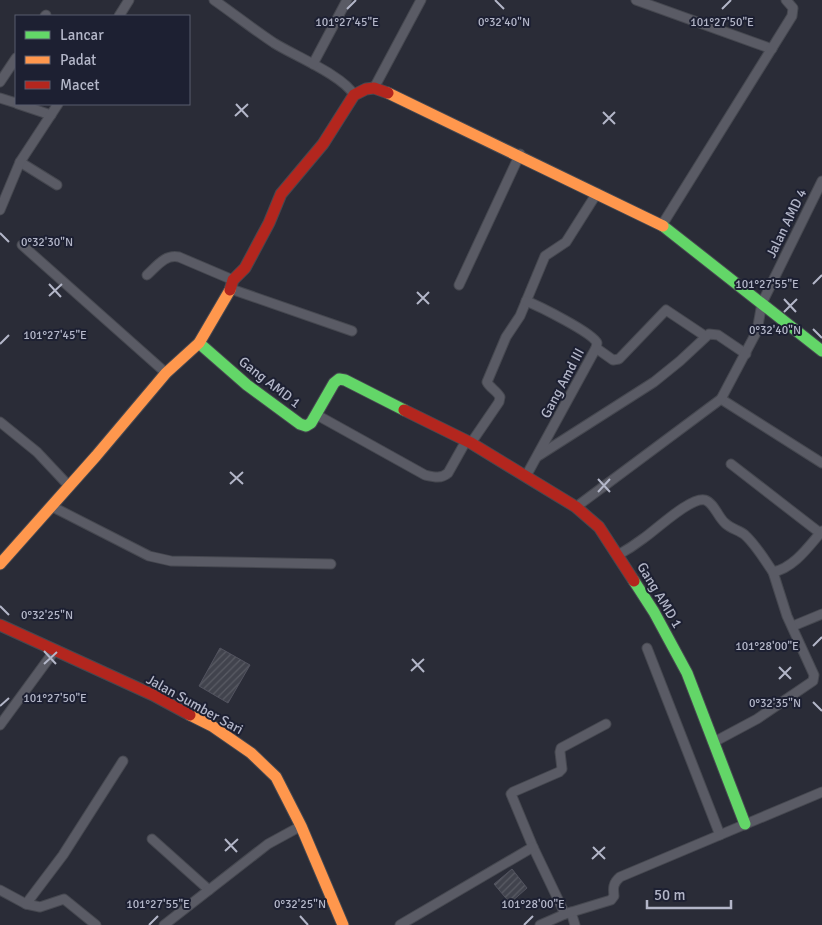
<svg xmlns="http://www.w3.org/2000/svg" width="822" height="925" font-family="Signika,sans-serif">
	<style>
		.building { fill: url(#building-hatch); stroke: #52535f }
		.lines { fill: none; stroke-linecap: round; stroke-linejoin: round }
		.street-casing { stroke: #464850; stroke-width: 11 }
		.fast-casing { stroke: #464850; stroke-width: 13 }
		.slow-casing { stroke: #464850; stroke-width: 13 }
		.jam-casing { stroke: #464850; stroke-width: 13 }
		.street { stroke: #5a5b65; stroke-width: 9 }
		.fast { stroke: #63d668; stroke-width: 11 }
		.slow { stroke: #ff974d; stroke-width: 11 }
		.jam { stroke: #b3261e; stroke-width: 11 }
		.ticks { fill: none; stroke: #b3b6c8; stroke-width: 2 }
		.labels { text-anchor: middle; stroke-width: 4; stroke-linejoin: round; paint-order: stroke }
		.street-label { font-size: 14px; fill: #b3b6c8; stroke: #1d2032 }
		.ticks-label { font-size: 12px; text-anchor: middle; fill: #b3b6c8; stroke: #1d2032; stroke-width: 4; stroke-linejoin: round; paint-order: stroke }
	</style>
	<defs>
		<pattern id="building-hatch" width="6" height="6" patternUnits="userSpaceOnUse" patternTransform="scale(1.25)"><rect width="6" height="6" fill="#41434d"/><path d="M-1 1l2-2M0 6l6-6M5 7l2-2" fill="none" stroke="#5a5c65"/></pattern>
	</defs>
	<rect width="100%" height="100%" fill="#2a2c37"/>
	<g class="building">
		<path d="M 220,648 L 250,665 L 228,703 L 199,686 Z"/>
		<path d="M 512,869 L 527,888 L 510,903 L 494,884 Z"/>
	</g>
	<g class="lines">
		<defs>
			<g id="street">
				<path d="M 214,0 C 234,14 253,29 274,43 C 293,55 344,76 354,95"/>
				<path d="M 636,0 L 772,49"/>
				<path d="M 45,16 L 46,15"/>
				<path d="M 119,16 L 129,0"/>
				<path d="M 313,64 L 347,0"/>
				<path d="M 0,82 L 16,58"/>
				<path d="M 374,88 L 421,0"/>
				<path d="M 0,98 L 16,103"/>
				<path d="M 18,104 L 51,115"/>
				<path d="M 20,162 L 57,185"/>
				<path d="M 0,210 L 20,162 L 58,104"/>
				<path d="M 662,225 L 792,16 L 793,8 L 786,0"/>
				<path d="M 22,245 L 166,373"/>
				<path d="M 147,275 C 157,266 165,254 179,257 L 233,280"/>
				<path d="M 459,285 L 520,154"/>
				<path d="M 231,289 L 352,331"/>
				<path d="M 596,348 L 613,360 L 619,359 L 666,310 L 705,336"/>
				<path d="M 721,399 L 822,463"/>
				<path d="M 317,415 L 425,475 C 434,477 441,479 448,473 L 466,441"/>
				<path d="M 0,422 L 37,452 L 68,485"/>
				<path d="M 471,443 L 499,402 L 500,397 C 497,391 490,388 487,382 L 506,337 L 520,316 L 545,256 L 566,242 L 597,193"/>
				<path d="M 538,456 L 654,382 L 680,361 L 709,334 L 718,335 L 746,354"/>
				<path d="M 731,464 L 820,533"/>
				<path d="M 526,476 L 596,348 L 597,343 C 593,333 539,306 526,301"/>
				<path d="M 51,506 L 149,556 L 171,561 L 331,564"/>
				<path d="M 576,507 L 721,399 L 757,331 L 762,303 L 822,181"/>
				<path d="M 618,555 C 627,550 636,544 644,538 C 656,530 691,496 705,500 C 714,503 718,517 725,523 C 731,529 739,530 745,535 C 756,545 764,559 773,572"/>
				<path d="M 793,626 L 822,614"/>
				<path d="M 647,648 L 720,835"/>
				<path d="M 0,725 L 55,650"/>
				<path d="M 714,742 L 757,719 L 813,681 L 814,675 L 787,616 L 773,572 C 794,568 809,546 822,531"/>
				<path d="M 152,839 L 209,890"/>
				<path d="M 0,890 L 26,904 L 40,907 L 64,899 L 96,925"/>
				<path d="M 26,904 L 63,855 L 123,761"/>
				<path d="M 571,912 L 575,925"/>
				<path d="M 565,914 L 533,847 L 511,794 L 513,792 L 559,772 L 562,769 L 560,752 L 561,748 L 606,724"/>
				<path d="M 164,925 L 268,844 L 301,826"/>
				<path d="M 400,925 L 533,847"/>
				<path d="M 540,925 L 565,914 L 611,900 L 614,896 C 613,888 613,883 620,877 L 822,792"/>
			</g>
			<g id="fast">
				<path d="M 663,226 L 822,351"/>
				<path d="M 199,343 L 247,385 L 300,424 L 306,426 L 311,423 L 334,383 L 339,379 L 345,380 L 404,410"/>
				<path d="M 634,581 L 654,612 L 687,673 L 745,824"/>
			</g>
			<g id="slow">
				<path d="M 388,93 L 663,226"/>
				<path d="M 0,564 L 96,456 L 166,373 L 199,343 L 230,290"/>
				<path d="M 190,715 L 212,726 L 251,753 L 276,777 L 301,826 L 343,925"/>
			</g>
			<g id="jam">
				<path d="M 230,290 L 233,280 L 245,268 L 269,223 L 281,194 L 323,144 L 354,95 L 366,89 L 374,88 L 388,93"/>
				<path d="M 404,410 L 471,443 L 576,507 L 599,527 L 634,581"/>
				<path d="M 0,625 L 153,695 L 190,715"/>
			</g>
		</defs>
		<use href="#street" class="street-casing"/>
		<use href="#fast" class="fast-casing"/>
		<use href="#slow" class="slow-casing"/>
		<use href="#jam" class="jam-casing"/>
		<use href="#street" class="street"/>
		<use href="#fast" class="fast"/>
		<use href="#slow" class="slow"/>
		<use href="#jam" class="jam"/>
	</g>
	<path class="ticks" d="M 495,0 L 504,9M 347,9 L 356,0M 722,9 L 731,0M 236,104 L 248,117M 603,112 L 615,124M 235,116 L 248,104M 603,124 L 615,112M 0,233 L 9,242M 49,284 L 61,297M 813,284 L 822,275M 417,292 L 429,304M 49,296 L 62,284M 784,299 L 796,312M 417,304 L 429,292M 784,312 L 797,299M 813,329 L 822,338M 0,344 L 9,335M 230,472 L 243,484M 598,479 L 610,492M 230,484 L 243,472M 598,492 L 610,479M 0,606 L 9,615M 813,646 L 822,637M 44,651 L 56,664M 412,659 L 424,672M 44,664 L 57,652M 779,667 L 791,679M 411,671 L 424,659M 779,679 L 791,667M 813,702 L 822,711M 0,706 L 9,698M 225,839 L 237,852M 593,847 L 605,859M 225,851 L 238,839M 592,859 L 605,847M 300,916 L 308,925M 149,925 L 158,916M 524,925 L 533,916"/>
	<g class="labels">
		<g class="street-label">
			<text transform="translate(786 223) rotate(-64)" y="5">Jalan AMD 4</text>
			<text transform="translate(270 382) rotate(38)" y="5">Gang AMD 1</text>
			<text transform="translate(562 383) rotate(-62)" y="5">Gang Amd III</text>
			<text transform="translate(660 595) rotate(59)" y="5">Gang AMD 1</text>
			<text transform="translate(195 704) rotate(29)" y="5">Jalan Sumber Sari</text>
		</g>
	</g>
	<g class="ticks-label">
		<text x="347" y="26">101°27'45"E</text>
		<text x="722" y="26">101°27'50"E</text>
		<text x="504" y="26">0°32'40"N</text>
		<text x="47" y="246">0°32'30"N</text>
		<text x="767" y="288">101°27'55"E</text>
		<text x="775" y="334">0°32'40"N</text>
		<text x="55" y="339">101°27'45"E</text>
		<text x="47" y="619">0°32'25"N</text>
		<text x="767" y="650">101°28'00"E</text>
		<text x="55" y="702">101°27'50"E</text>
		<text x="775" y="707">0°32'35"N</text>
		<text x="300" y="908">0°32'25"N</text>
		<text x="158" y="908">101°27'55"E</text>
		<text x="533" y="908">101°28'00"E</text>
	</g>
	<rect x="15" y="15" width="175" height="90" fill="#1d2032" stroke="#595c6e"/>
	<rect x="25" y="31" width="25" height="8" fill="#63d668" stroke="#595c6e"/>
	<text x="60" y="40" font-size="15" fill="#b3b6c8">Lancar</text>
	<rect x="25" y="56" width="25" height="8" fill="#ff974d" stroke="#595c6e"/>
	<text x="60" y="65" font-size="15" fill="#b3b6c8">Padat</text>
	<rect x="25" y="81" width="25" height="8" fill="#b3261e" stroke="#595c6e"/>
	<text x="60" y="90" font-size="15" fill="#b3b6c8">Macet</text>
	<path d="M647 900v8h84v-8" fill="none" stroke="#b3b6c8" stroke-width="2.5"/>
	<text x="654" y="900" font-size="15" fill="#b3b6c8" stroke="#1d2032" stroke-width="4" paint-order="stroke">50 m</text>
</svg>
